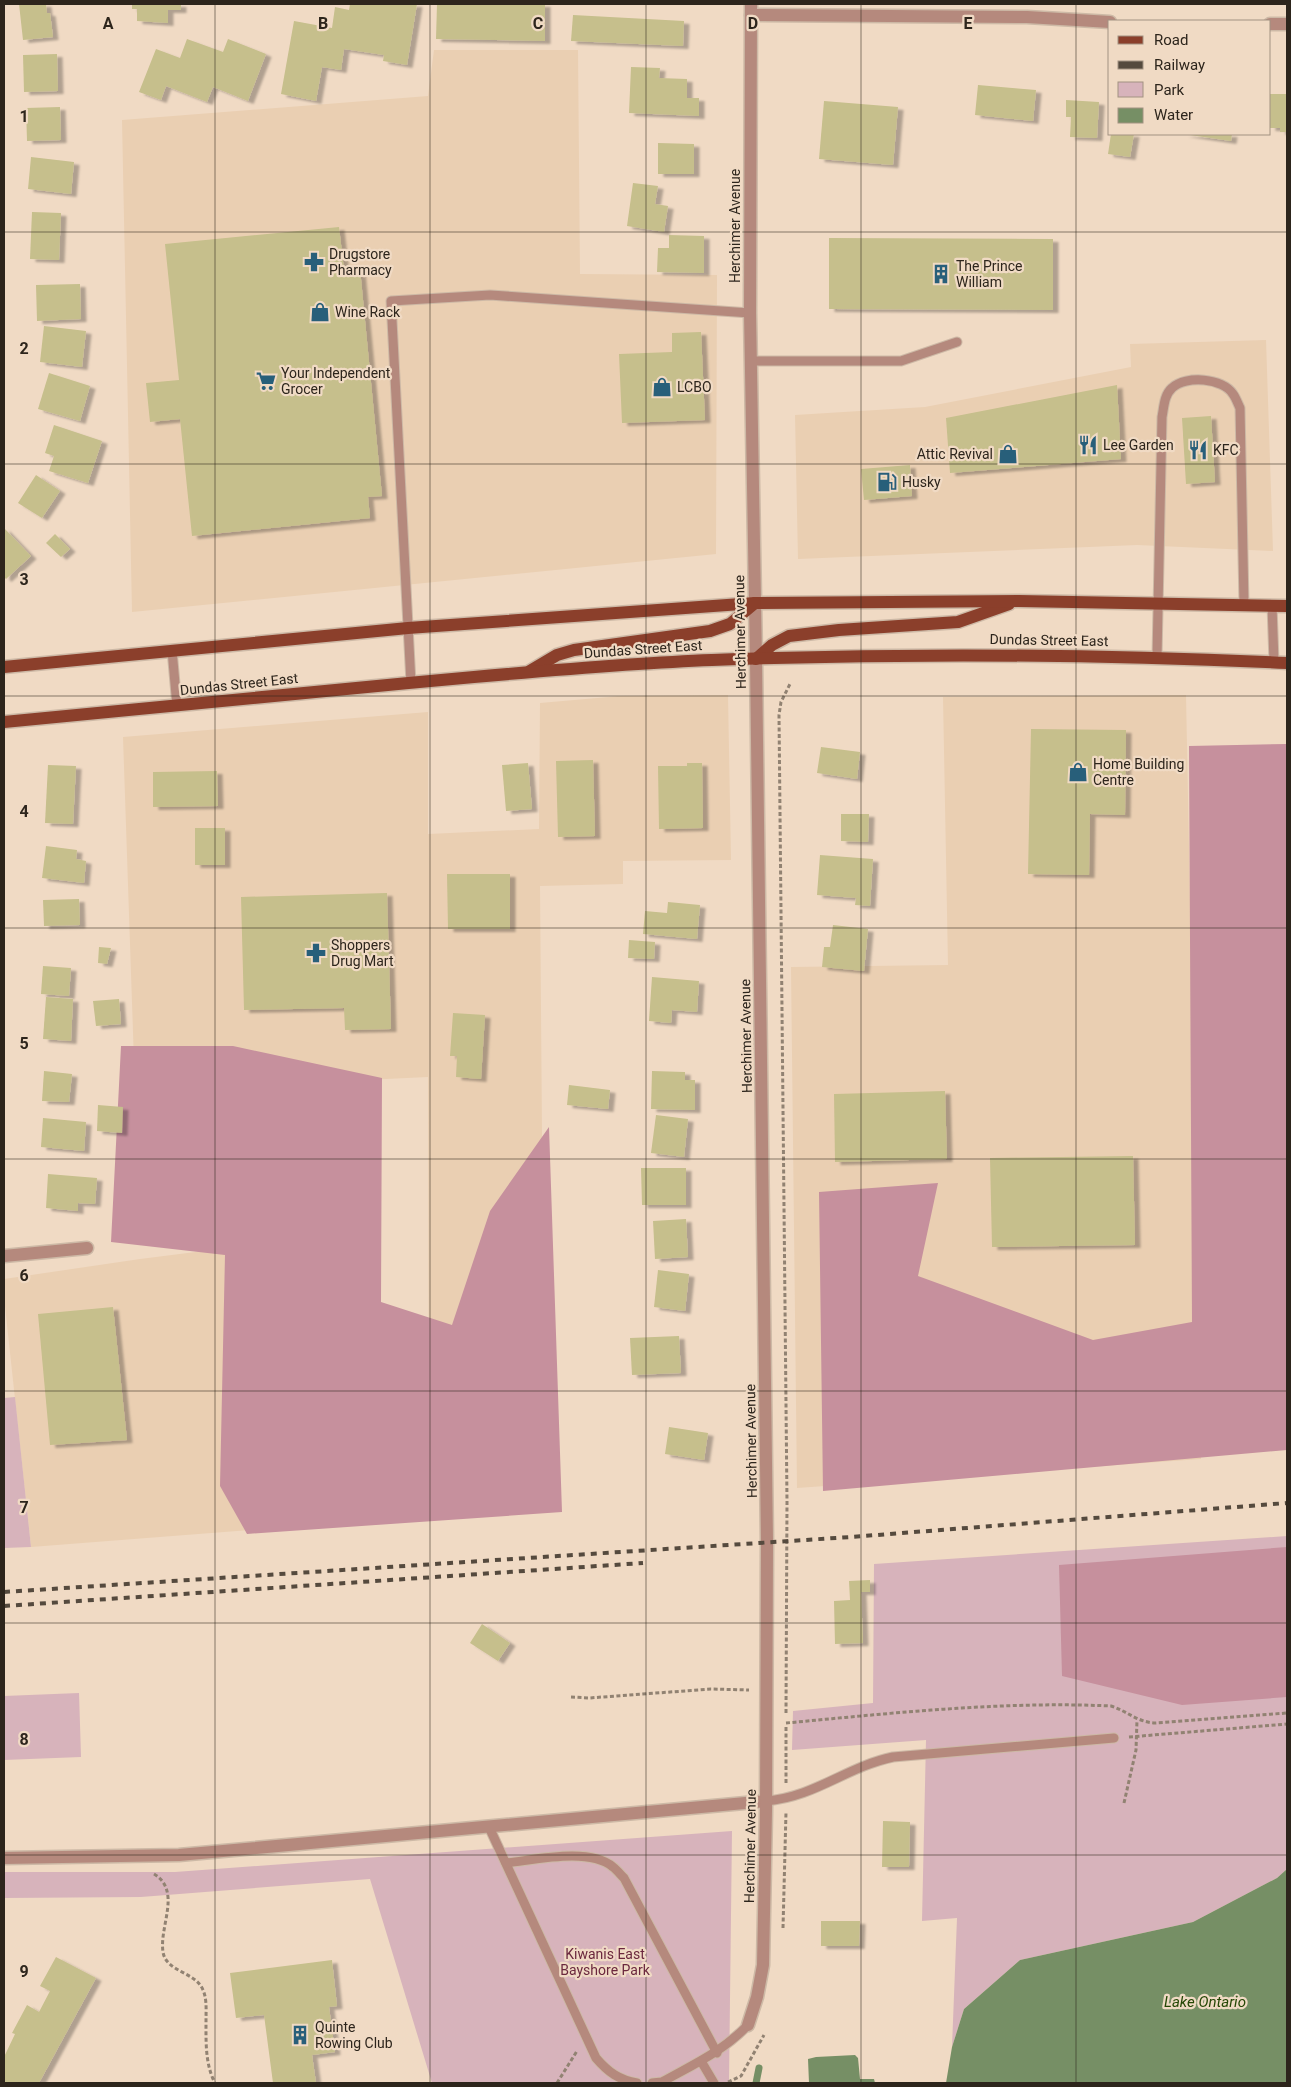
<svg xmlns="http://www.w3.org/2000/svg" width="1291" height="2087" font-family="Roboto,sans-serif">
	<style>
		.built { fill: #eacfb2 }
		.green { fill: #d7b3bb }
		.forest { fill: #c6909d }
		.water { fill: #768f65 }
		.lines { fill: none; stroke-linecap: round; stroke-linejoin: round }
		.stream { stroke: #768f65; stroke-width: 7 }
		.building { fill: #c6bf8c; filter: url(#shadow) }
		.service-casing { stroke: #cdb9a6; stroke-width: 11 }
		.minor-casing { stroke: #cdb9a6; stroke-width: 15 }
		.tertiary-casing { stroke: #cdb9a6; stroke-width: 15 }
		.primary-casing { stroke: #cdb9a6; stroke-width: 15 }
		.path { stroke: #918272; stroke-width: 3; stroke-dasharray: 4 2.5; stroke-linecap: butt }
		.service { stroke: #b5897d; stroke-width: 9 }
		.minor { stroke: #b5897d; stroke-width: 12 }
		.tertiary { stroke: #b5897d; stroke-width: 12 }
		.primary { stroke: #8b3f2b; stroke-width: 12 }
		.rail { stroke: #554a3e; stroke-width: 4; stroke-dasharray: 6 6; stroke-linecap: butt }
		.grid { fill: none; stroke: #2d251c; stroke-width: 1; stroke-opacity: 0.55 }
		.labels { text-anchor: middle; stroke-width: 4.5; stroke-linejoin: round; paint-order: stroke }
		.street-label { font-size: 14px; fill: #2d251c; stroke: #f0dac4 }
		.poi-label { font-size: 14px; fill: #2d251c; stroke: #f0dac4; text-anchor: start }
		.park-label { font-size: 14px; fill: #6b283e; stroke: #f0dac4 }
		.water-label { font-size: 15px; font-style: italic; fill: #254705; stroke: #f0dac4 }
		.grid-label { font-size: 16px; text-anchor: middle; font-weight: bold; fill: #2d251c; stroke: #f0dac4; stroke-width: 4.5; stroke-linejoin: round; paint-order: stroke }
	</style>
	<defs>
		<filter id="shadow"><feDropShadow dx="5.5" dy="3" stdDeviation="1" flood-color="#0004"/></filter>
	</defs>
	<rect width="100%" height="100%" fill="#f0dac4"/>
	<g class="built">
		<path d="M 434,50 L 578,50 L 580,274 L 717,275 L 716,554 L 132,612 L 122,120 L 428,96 Z"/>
		<path d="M 1266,340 L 1273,551 L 1137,545 L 798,559 L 795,415 L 925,407 L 1131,367 L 1130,344 Z"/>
		<path d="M 728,695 L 731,860 L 623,861 L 623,884 L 540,886 L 545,1507 L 429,1516 L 428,1077 L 135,1091 L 123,737 L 428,712 L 428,834 L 539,829 L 540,703 L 620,696 Z"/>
		<path d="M 1186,695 L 1201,1459 L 797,1488 L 791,967 L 948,965 L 943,697 Z"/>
		<path d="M 243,1246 L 250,1530 L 31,1547 L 4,1297 L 4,1279 L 140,1259 Z"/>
	</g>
	<g class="green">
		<path d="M 15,1397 L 31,1547 L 4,1548 L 4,1398 Z"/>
		<path d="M 1287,1536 L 1287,1869 L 1277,1878 L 1193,1922 L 1020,1960 L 964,2009 L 952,2047 L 957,1918 L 922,1921 L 926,1740 L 792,1750 L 793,1711 L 873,1703 L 874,1564 Z"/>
		<path d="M 79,1693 L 81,1757 L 4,1760 L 4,1696 Z"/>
		<path d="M 732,1831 L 729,2083 L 432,2083 L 370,1879 L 141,1897 L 4,1898 L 4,1872 L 175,1872 Z"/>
	</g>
	<g class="forest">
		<path d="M 1287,744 L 1287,1450 L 823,1491 L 819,1192 L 938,1183 L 918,1276 L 1093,1340 L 1192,1322 L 1189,746 Z"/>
		<path d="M 121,1046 L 233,1046 L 382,1078 L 381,1302 L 452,1325 L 490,1211 L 549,1127 L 562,1512 L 247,1534 L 220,1486 L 225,1255 L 111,1242 Z"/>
		<path d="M 1287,1547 L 1287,1697 L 1182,1705 L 1062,1676 L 1059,1565 Z"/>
	</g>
	<g class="water">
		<path d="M 1287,1869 L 1287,2083 L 946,2083 L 952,2047 L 964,2009 L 1020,1960 L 1193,1922 L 1277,1878 Z"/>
		<path d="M 855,2055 L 858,2058 L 860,2079 L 874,2079 L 875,2083 L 809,2083 L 808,2059 L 816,2057 Z"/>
	</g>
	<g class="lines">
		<path class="stream" d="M 756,2083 L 759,2068"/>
	</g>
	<g class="building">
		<path d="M 19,4 L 46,4 L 47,13 L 50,13 L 53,37 L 23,40 Z"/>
		<path d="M 132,4 L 181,4 L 181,10 L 168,10 L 168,23 L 137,21 L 137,9 L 132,9 Z"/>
		<path d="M 350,4 L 417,4 L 407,65 L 383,61 L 384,55 L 344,49 L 341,70 L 322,67 L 316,101 L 281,94 L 294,21 L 332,28 L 335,7 L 349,10 Z"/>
		<path d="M 437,4 L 545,4 L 545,41 L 436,39 Z"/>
		<path d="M 573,15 L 684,21 L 683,46 L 571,41 Z"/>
		<path d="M 187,39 L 223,52 L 228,39 L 266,54 L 248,101 L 213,87 L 207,102 L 166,86 L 161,100 L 139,92 L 156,49 L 180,58 Z"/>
		<path d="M 57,54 L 58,91 L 24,92 L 23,55 Z"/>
		<path d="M 631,67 L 660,68 L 659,78 L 687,79 L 687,98 L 699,98 L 699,116 L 629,113 Z"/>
		<path d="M 978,85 L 1036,90 L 1033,121 L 975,115 Z"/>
		<path d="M 1270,94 L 1287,94 L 1287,132 L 1280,132 L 1280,128 L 1270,128 Z"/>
		<path d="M 1066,100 L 1099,102 L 1097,138 L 1070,137 L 1071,117 L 1066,117 Z"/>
		<path d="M 824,101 L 898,107 L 893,165 L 819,159 Z"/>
		<path d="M 60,107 L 61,140 L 27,141 L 26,108 Z"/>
		<path d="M 1111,134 L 1134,134 L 1130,157 L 1108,154 Z"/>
		<path d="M 1183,134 L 1232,134 L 1231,141 Z"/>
		<path d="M 658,143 L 694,144 L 694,174 L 658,174 Z"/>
		<path d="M 31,157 L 74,162 L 71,194 L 28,189 Z"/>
		<path d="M 633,183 L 658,186 L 655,204 L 668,206 L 664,232 L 627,226 Z"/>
		<path d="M 32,212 L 61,213 L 59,260 L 30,259 Z"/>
		<path d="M 339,227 L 344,270 L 360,269 L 382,496 L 368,497 L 370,518 L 192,536 L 180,419 L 150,422 L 146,383 L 179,380 L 165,244 Z"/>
		<path d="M 669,235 L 704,236 L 704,273 L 657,272 L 658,248 L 669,248 Z"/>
		<path d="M 829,238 L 1053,239 L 1053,310 L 829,309 Z"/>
		<path d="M 80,284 L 81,319 L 37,321 L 36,285 Z"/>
		<path d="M 44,326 L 86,331 L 82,367 L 40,362 Z"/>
		<path d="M 701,332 L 705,420 L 622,423 L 619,354 L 672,352 L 672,333 Z"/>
		<path d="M 49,373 L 90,386 L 80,421 L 38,409 Z"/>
		<path d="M 1117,385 L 1121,459 L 950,473 L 946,418 Z"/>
		<path d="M 1211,416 L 1215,482 L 1186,484 L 1182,418 Z"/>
		<path d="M 54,425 L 102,441 L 88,483 L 49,471 L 54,456 L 45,453 Z"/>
		<path d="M 910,465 L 912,496 L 864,500 L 861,469 Z"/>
		<path d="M 36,475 L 60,491 L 42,518 L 18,503 Z"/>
		<path d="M 4,528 L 31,556 L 6,579 L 4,577 Z"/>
		<path d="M 55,534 L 70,549 L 61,557 L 46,543 Z"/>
		<path d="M 1031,729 L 1126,730 L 1125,815 L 1090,814 L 1089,875 L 1028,874 Z"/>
		<path d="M 821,747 L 860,752 L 857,779 L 817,773 Z"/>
		<path d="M 593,760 L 595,836 L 558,837 L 556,761 Z"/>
		<path d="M 528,763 L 532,809 L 506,811 L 502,765 Z"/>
		<path d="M 687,763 L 702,763 L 703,828 L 659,829 L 658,766 L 687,766 Z"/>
		<path d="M 48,765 L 76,766 L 73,824 L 45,823 Z"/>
		<path d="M 217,771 L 218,806 L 153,807 L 153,772 Z"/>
		<path d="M 841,814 L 869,814 L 868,842 L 841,841 Z"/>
		<rect x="195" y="828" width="30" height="37"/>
		<path d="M 46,846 L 77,850 L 76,859 L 86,861 L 84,883 L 42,878 Z"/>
		<path d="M 820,855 L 873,859 L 870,906 L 855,905 L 856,898 L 817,895 Z"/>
		<path d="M 447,874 L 510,874 L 510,929 L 448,929 Z"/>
		<path d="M 387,893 L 391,1029 L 345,1030 L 344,1008 L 244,1010 L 241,897 Z"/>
		<path d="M 79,899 L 80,925 L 44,926 L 43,900 Z"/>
		<path d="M 668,902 L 700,905 L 697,939 L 643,934 L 645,911 L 667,913 Z"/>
		<path d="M 833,925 L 868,929 L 864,971 L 822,967 L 824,947 L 830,947 Z"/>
		<path d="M 629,940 L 655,942 L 654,959 L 628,958 Z"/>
		<path d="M 99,947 L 111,948 L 107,964 L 98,963 Z"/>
		<path d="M 43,966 L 71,968 L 69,996 L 41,994 Z"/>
		<path d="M 652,977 L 699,981 L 697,1012 L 672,1010 L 671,1023 L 649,1021 Z"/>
		<path d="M 46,997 L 73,999 L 71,1041 L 43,1039 Z"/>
		<path d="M 119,999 L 121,1024 L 96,1026 L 93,1001 Z"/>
		<path d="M 453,1013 L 485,1015 L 481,1079 L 456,1077 L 457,1056 L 450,1056 Z"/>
		<path d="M 44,1071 L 72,1074 L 69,1102 L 42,1101 Z"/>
		<path d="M 652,1071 L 685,1072 L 685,1080 L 695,1080 L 695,1110 L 651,1109 Z"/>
		<path d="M 569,1085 L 610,1090 L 608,1109 L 567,1105 Z"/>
		<path d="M 945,1091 L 947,1159 L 835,1162 L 834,1094 Z"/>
		<path d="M 98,1105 L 123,1107 L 122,1133 L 97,1131 Z"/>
		<path d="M 656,1115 L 688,1119 L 684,1157 L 651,1153 Z"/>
		<path d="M 43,1118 L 86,1122 L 84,1151 L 41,1147 Z"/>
		<path d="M 1133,1156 L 1135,1245 L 992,1247 L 990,1158 Z"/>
		<path d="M 641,1168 L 686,1168 L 686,1205 L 642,1205 Z"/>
		<path d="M 48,1174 L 97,1178 L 95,1204 L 78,1203 L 78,1211 L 46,1208 Z"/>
		<path d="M 686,1219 L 688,1257 L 655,1259 L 653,1221 Z"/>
		<path d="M 658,1270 L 689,1274 L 685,1311 L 654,1307 Z"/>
		<path d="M 113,1307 L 127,1440 L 50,1445 L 38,1314 Z"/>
		<path d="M 679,1336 L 681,1373 L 632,1375 L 630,1338 Z"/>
		<path d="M 669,1427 L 708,1433 L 704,1460 L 665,1454 Z"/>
		<path d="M 870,1580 L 870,1592 L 861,1592 L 863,1643 L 835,1644 L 834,1601 L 850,1600 L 849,1581 Z"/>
		<path d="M 482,1624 L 510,1643 L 498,1661 L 470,1643 Z"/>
		<path d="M 883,1821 L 910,1822 L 909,1867 L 882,1867 Z"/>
		<path d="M 821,1921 L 860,1921 L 859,1946 L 821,1946 Z"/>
		<path d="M 56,1957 L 96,1978 L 39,2083 L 4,2083 L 4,2057 L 15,2034 L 12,2033 L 27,2005 L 39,2012 L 50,1991 L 40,1986 Z"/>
		<path d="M 332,1960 L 337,2006 L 329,2007 L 335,2052 L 312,2055 L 316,2083 L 273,2083 L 264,2015 L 236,2018 L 230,1973 Z"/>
	</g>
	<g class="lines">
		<defs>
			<g id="service">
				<path d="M 751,361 L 901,361 L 957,342"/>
				<path d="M 1272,605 L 1274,662"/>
				<path d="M 172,650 L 177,706"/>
				<path d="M 1157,657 L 1162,417 C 1164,407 1164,395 1172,388 C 1186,375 1223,378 1233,394 C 1236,398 1238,404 1240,408 L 1244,604"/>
				<path d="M 411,683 L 391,301 L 490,295 L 750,313"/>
				<path d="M 766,1801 C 815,1797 846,1767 893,1757 L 1114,1738"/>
				<path d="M 489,1827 L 596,2058 C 608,2072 619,2080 637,2083"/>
				<path d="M 506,1863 C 535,1860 589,1847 613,1867 C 617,1870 620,1874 624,1878 L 717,2053"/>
				<path d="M 701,2061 L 714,2083"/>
				<path d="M 652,2083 L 662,2082 C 694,2064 722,2052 748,2025"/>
			</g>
			<g id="minor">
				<path d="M 751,15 L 1027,17 L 1110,22"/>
				<path d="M 1270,24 L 1287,24"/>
				<path d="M 4,1256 L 87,1248"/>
				<path d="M 4,1858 L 179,1855 L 766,1801"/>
				<path d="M 748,2025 L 757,1997 L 763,1965 L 766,1811 L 767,1543 L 756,659"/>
			</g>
			<path id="tertiary" d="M 751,4 L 750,313 L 756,659"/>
			<g id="primary">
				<path d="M 756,659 L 772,645 L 789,636 L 839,630 L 958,622 L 1009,604"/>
				<path d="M 4,667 L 408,628 L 755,603 L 1019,601 L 1287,606"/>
				<path d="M 530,671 L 557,655 L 574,650 L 710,631 L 730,624 L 755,603"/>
				<path d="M 4,722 C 160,707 317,691 474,677 C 553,670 632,663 712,660 C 904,653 1095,654 1287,663"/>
			</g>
		</defs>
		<use href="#service" class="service-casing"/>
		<use href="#minor" class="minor-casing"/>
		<use href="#tertiary" class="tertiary-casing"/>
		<use href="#primary" class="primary-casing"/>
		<g class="path">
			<path d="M 571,1697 L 589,1698 L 711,1689 L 749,1690"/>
			<path d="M 786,1713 L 787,1502 L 779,715 L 781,702 L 790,684"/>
			<path d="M 786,1723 C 894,1713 1002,1701 1111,1706 C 1127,1711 1137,1722 1155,1723 L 1287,1713"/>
			<path d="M 786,1727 L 786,1783"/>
			<path d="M 1129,1737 L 1287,1724"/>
			<path d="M 1124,1803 L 1136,1750 L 1137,1720"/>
			<path d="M 154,1874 C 182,1891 159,1926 163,1952 C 166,1972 196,1972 203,1990 C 207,1999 206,2010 206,2020 C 206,2041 205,2064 215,2083"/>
			<path d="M 783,1928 L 786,1812"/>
			<path d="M 728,2082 L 741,2076 L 764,2035"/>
			<path d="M 557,2083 L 577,2051"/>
		</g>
		<use href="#service" class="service"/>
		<use href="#minor" class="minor"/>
		<use href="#tertiary" class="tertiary"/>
		<use href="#primary" class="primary"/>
		<g class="rail">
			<path d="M 4,1592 L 851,1537 L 1287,1503"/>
			<path d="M 4,1606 L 643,1563"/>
		</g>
	</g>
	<path class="grid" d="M 215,4 L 215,2083M 430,4 L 430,2083M 646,4 L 646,2083M 861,4 L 861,2083M 1076,4 L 1076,2083M 4,232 L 1287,232M 4,464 L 1287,464M 4,696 L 1287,696M 4,928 L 1287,928M 4,1159 L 1287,1159M 4,1391 L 1287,1391M 4,1623 L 1287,1623M 4,1855 L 1287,1855"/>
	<defs>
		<symbol id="pharmacy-bare" viewBox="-9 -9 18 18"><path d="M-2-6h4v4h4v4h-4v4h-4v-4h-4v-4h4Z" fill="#285f7a" stroke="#f0dac4" stroke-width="2.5" paint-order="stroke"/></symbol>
		<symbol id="building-bare" viewBox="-9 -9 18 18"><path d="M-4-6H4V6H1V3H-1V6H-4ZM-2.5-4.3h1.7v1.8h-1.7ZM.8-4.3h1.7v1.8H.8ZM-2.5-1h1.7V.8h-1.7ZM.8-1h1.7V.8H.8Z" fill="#285f7a" stroke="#f0dac4" stroke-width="2.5" paint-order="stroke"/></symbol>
		<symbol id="shop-bare" viewBox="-9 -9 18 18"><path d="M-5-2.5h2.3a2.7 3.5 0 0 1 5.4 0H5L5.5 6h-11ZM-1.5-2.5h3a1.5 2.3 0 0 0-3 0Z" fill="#285f7a" stroke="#f0dac4" stroke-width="2.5" paint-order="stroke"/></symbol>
		<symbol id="supermarket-bare" viewBox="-9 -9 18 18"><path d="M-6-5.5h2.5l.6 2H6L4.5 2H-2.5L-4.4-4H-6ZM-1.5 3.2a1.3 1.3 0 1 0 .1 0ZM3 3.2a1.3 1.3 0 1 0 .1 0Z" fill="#285f7a" stroke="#f0dac4" stroke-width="2.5" paint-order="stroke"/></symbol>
		<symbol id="restaurant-bare" viewBox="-9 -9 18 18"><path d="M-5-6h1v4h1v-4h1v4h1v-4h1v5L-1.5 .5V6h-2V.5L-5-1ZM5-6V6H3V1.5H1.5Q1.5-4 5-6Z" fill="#285f7a" stroke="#f0dac4" stroke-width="2.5" paint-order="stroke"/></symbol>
		<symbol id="fuel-bare" viewBox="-9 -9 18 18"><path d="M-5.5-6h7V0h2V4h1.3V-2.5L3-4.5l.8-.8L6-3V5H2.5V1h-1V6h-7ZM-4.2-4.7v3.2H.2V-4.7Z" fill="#285f7a" stroke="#f0dac4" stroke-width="2.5" paint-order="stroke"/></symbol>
	</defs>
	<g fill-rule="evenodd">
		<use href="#pharmacy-bare" x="300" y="248" width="28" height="28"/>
		<use href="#building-bare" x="927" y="260" width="28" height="28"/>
		<use href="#shop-bare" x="306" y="298" width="28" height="28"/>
		<use href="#supermarket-bare" x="252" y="367" width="28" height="28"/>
		<use href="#shop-bare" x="648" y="373" width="28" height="28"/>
		<use href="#restaurant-bare" x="1074" y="431" width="28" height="28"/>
		<use href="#restaurant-bare" x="1184" y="436" width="28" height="28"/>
		<use href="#shop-bare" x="994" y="440" width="28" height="28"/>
		<use href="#fuel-bare" x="873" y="468" width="28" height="28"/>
		<use href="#shop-bare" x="1064" y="758" width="28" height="28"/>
		<use href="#pharmacy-bare" x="302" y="939" width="28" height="28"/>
		<use href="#building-bare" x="286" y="2021" width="28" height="28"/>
	</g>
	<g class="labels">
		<g class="street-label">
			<text transform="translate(735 226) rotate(-90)" y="5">Herchimer Avenue</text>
			<text transform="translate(740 632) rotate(-91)" y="5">Herchimer Avenue</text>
			<text transform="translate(1049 640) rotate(1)" y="5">Dundas Street East</text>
			<text transform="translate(643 649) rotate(-4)" y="5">Dundas Street East</text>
			<text transform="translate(239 684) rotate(-6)" y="5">Dundas Street East</text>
			<text transform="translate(746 1036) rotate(-91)" y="5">Herchimer Avenue</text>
			<text transform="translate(751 1441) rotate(-91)" y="5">Herchimer Avenue</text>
			<text transform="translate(750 1846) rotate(-89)" y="5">Herchimer Avenue</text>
		</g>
		<g class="poi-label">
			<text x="329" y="259">Drugstore<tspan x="329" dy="16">Pharmacy</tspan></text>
			<text x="956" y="271">The Prince<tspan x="956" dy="16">William</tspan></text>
			<text x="335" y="317">Wine Rack</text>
			<text x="281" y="378">Your Independent<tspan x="281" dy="16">Grocer</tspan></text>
			<text x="677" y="392">LCBO</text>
			<text x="1103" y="450">Lee Garden</text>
			<text x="1213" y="455">KFC</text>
			<text x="993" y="459" text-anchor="end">Attic Revival</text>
			<text x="902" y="487">Husky</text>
			<text x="1093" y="769">Home Building<tspan x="1093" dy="16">Centre</tspan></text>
			<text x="331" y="950">Shoppers<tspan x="331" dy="16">Drug Mart</tspan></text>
			<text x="315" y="2032">Quinte<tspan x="315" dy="16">Rowing Club</tspan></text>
		</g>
		<g class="park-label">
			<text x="605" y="1959">Kiwanis East<tspan x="605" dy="16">Bayshore Park</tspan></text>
		</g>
		<g class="water-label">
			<text x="1205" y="2007">Lake Ontario</text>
		</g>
	</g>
	<g class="grid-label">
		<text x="108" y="29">A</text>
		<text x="323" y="29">B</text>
		<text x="538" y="29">C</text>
		<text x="753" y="29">D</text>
		<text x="968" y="29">E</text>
		<text x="24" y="122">1</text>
		<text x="24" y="354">2</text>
		<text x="24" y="585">3</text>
		<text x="24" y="817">4</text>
		<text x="24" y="1049">5</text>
		<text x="24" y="1281">6</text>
		<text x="24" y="1513">7</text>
		<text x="24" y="1745">8</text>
		<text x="24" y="1977">9</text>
	</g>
	<rect width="1291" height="2087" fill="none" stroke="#2d251c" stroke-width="10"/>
	<rect x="1108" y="20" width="162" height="115" fill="#f0dac4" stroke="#a29281"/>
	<rect x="1118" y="36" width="25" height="8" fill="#8b3f2b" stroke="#a29281"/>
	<text x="1154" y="45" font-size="15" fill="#2d251c">Road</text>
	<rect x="1118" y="61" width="25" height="8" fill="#554a3e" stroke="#a29281"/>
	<text x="1154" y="70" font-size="15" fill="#2d251c">Railway</text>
	<rect x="1118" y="82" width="25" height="15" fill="#d7b3bb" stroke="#a29281"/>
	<text x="1154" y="95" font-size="15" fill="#2d251c">Park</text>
	<rect x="1118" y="108" width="25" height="15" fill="#768f65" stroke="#a29281"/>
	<text x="1154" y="120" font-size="15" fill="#2d251c">Water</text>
</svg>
